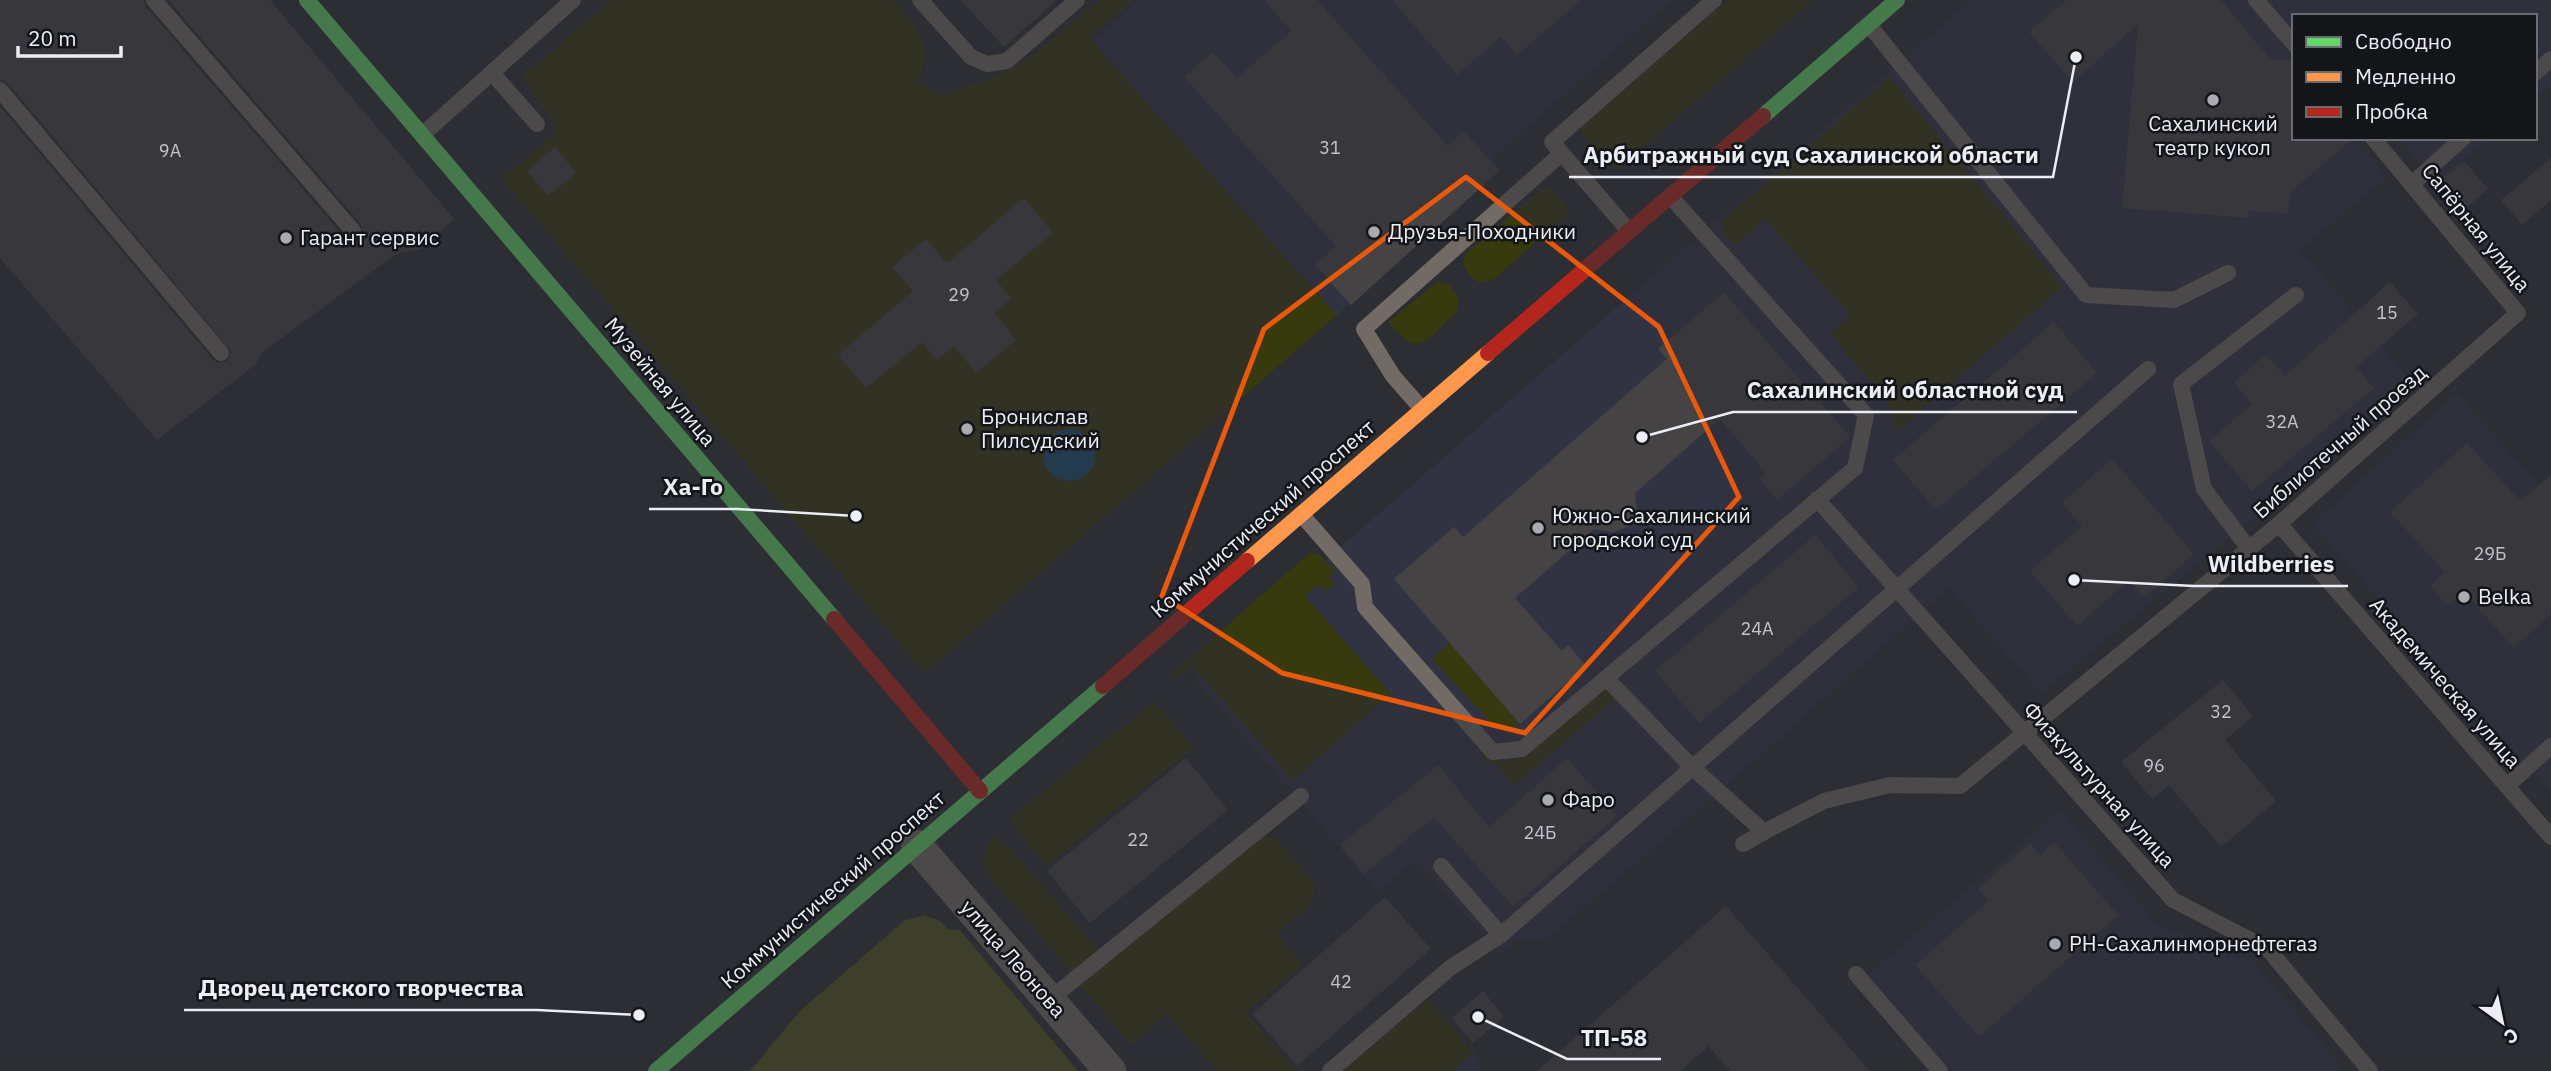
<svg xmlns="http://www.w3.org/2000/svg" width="2551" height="1071" font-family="'IBM Plex Sans',sans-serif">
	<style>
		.built { fill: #313343 }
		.green { fill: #37390f }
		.forest { fill: #52561e }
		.water { fill: #1a496e }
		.building { fill: #454344 }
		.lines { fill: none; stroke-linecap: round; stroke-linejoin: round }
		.lane { stroke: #726a64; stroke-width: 16 }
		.street { stroke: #726a64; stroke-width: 32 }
		.fast { stroke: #63d668; stroke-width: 16 }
		.slow { stroke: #ff974d; stroke-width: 16 }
		.jam { stroke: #b3261e; stroke-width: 16 }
		.marked { fill: none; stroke: #e8590c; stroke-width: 5; stroke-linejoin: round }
		.poi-dot { fill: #aaabb1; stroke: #141519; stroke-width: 2.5 }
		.labels { text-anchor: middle; stroke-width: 5; stroke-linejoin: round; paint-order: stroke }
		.number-label { font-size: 18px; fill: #c3c3c9 }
		.poi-label { font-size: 21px; fill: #edeef5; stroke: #141519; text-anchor: start }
		.street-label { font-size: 21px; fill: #edeef5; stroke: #141519 }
		.leader { fill: none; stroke: #edeef5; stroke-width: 2.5 }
		.callout-dot { fill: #edeef5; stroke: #141519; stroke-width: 2.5 }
		.callout-label { font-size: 23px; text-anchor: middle; font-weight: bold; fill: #edeef5; stroke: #141519; stroke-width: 5; stroke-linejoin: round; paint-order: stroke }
	</style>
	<rect width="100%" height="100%" fill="#2d2e34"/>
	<g class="built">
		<path d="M 1141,0 L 1672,0 L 1492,158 L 1499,171 L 1337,315 L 1092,41 Z"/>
		<path d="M 1971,0 L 2551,0 L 2551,84 L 2535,98 L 2535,16 L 2294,16 L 2294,138 L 2353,138 L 2387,178 L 2300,249 L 2411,381 L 2258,515 L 2041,693 L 1949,588 L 1693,815 L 1544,941 L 1521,938 L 1502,954 L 1415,860 L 1377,892 L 1192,676 Z"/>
		<path d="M 2399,138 L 2490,138 L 2436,184 Z"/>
		<path d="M 2457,393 L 2551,498 L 2551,793 L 2312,524 Z"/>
		<path d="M 2060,810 L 2159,926 L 2254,962 L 2345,1071 L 1951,1071 L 1868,975 Z"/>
		<path d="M 1473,1043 L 1482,1071 L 1439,1071 Z"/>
	</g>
	<g class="green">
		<path d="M 611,0 L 893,0 C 916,26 937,48 916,82 L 943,95 L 1005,73 L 1038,51 L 1100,0 L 1133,0 L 1089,38 L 1337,315 L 925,673 L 501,178 L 558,131 L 522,76 Z"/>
		<path d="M 1728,0 L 1813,0 L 1619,168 L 1604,164 L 1579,129 Z"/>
		<path d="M 1890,77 L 2062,287 L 1896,432 L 1888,403 L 1830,333 L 1850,315 L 1765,219 L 1736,246 L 1725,235 L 1720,222 Z"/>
		<path d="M 1546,186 C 1557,195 1585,219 1553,223 L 1551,229 L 1494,279 L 1480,283 L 1472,278 L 1463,264 L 1466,253 Z"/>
		<path d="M 1437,282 C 1453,281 1462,297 1457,311 C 1427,339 1420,362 1388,322 Z"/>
		<path d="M 1311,552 L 1321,556 L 1335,571 L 1329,577 L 1335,584 L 1325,591 L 1319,584 L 1305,596 L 1391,694 L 1293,780 L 1192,666 L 1175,680 L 1169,676 Z"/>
		<path d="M 1450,643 L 1517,721 L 1518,724 L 1505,728 L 1492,724 L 1432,659 Z"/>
		<path d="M 1605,684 L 1616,698 L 1514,786 L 1495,763 L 1490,765 L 1480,755 L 1488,754 L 1500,762 L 1514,759 Z"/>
		<path d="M 1154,701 L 1193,748 L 1047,865 L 1011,823 L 1011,818 Z"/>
		<path d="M 1264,834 L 1277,840 L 1316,886 L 1309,906 L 1277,934 L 1303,964 L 1246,1013 L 1296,1071 L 1218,1071 L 1167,1014 L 1131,1045 L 1080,985 Z"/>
		<path d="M 996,836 L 1000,837 L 1098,950 L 1072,972 L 987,874 C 982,858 983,847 996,836 Z"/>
		<path d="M 1428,999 L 1473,1053 L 1452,1071 L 1343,1071 Z"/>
	</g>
	<path class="forest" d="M 924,915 L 940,921 L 948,930 L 960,930 L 1078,1071 L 750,1071 L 800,1011 L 904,921 Z"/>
	<circle class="water" cx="1069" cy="455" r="26"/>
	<g class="building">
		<path d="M 0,0 L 144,0 L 146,7 L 345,238 L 356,241 L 363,234 L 361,224 L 168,0 L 270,0 L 454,219 L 420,249 L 397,253 L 263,352 L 255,365 L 157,440 L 0,258 L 0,106 L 213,360 L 218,363 L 227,361 L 231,351 L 8,83 L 0,80 Z"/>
		<path d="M 960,0 L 1057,0 L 1004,47 Z"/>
		<path d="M 1264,0 L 1317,0 L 1448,146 L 1464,131 L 1499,171 L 1351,305 L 1315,265 L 1336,246 L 1184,77 L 1213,52 L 1237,78 L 1291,31 Z"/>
		<path d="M 1392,0 L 1581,0 L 1517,55 L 1501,37 L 1457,75 Z"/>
		<path d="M 2066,0 L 2221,0 L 2270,59 L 2294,61 L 2294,138 L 2354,138 L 2290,192 L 2288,214 L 2249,211 L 2248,218 L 2122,208 L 2138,24 L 2073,82 L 2029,32 Z"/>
		<path d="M 555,147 L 576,173 L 548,196 L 527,171 Z"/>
		<path d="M 2551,158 L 2551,200 L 2522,225 L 2501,200 Z"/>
		<path d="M 2464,161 L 2488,189 L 2460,213 L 2436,184 Z"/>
		<path d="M 1024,198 L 1053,233 L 996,280 L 1011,298 L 994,312 L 1016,340 L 976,373 L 954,346 L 937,360 L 922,342 L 866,388 L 838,355 L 913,291 L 892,267 L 926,239 L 947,263 Z"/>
		<path d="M 2390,282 L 2418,314 L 2356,367 L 2374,388 L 2252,491 L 2209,441 L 2252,404 L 2234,382 L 2266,354 L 2285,376 Z"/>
		<path d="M 1724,292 L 1850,437 L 1777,500 L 1759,479 L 1766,473 L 1720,419 L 1635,493 L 1637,512 L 1629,526 L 1613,532 L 1594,529 L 1515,598 L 1562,651 L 1568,645 L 1586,666 L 1520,724 L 1394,579 L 1454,527 L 1463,537 L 1667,359 L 1658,349 Z"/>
		<path d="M 2054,322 L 2097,373 L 1936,510 L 1893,460 Z"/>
		<path d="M 2467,443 L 2520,501 L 2551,475 L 2551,614 L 2514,648 L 2464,592 L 2448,606 L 2430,586 L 2445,572 L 2390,512 Z"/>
		<path d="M 2112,459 L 2194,554 L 2144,598 L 2129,580 L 2077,626 L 2030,571 L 2082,526 L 2062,503 Z"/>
		<path d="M 1815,535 L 1859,587 L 1699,723 L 1655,671 Z"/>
		<path d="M 2223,680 L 2253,716 L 2225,740 L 2276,801 L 2221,847 L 2169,785 L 2152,799 L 2121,762 Z"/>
		<path d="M 1186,758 L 1228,810 L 1090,923 L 1047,871 Z"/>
		<path d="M 1567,758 L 1617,816 L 1513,907 L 1434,817 L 1364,874 L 1340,845 L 1438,765 L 1489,827 Z"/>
		<path d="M 2054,842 L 2118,915 L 1979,1037 L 1915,965 L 1989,901 L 1978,889 L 2030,843 L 2040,855 Z"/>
		<path d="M 1385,897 L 1431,949 L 1297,1066 L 1252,1014 Z"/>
		<path d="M 1726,906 L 1870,1071 L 1730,1071 L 1709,1046 L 1680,1071 L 1537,1071 Z"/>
		<path d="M 1483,991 L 1504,1017 L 1473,1043 L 1452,1018 Z"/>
	</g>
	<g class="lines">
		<g class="lane">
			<path d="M 154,0 L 353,231"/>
			<path d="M 920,0 L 971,57 L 987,64 L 1007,61 L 1077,0"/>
			<path d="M 2256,0 L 2294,44"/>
			<path d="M 1869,25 L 2086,295 L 2174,300 L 2228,273"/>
			<path d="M 492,73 L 537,124"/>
			<path d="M 2535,73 L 2551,59"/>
			<path d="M 0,90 L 221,353"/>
			<path d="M 422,135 L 573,0"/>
			<path d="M 2412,184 L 2463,138"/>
			<path d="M 1629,231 L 1552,142 L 1714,0"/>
			<path d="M 1422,409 L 1393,376 L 1364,329 L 1561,154"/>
			<path d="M 1817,499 L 2173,900 L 2268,949 L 2370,1071"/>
			<path d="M 1301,514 L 1362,584 L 1365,607 L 1493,752 L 1522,749 L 1855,468 L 1866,415 L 1670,196"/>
			<path d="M 2279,524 L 2551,837"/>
			<path d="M 2249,549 L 2204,489 L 2181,384 L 2296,295"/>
			<path d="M 1607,679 L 1693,768 L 1764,832 L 1824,801 L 1890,785 L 1960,786 L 2279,524 L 2518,313 L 2373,138"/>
			<path d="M 2507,786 L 2551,746"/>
			<path d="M 1743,844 L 1764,832"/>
			<path d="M 1441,866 L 1501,935"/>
			<path d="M 1856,974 L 1940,1071"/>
			<path d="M 1049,1000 L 1301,796"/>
			<path d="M 1330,1071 L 1450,968 L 1501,935 L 2148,369"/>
		</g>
		<path class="street" d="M 917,846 L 1110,1071"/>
		<g class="fast">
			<path d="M 307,0 L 834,619"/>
			<path d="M 1763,116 L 1897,0"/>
			<path d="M 656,1071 L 1103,686"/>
		</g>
		<path class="slow" d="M 1247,561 L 1488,353"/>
		<g class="jam">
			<path d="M 1488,353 L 1763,116"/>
			<path d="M 834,619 L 980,791"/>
			<path d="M 1103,686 L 1247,561"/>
		</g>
	</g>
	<path d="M0 0H2551V1071H0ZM 1466,177 L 1659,327 L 1739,497 L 1525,733 L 1282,673 L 1162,596 L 1264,329 Z" fill="#2d2e34" fill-opacity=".55" fill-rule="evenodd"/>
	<path class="marked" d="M 1466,177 L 1659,327 L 1739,497 L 1525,733 L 1282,673 L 1162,596 L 1264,329 Z"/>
	<g class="poi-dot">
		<circle cx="2213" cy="100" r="7"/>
		<circle cx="1374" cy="232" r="7"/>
		<circle cx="286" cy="238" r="7"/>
		<circle cx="967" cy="429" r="7"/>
		<circle cx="1538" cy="528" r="7"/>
		<circle cx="2464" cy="597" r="7"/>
		<circle cx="1548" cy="800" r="7"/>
		<circle cx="2055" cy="944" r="7"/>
	</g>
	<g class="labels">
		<g class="number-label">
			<text x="1330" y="154">31</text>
			<text x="170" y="157">9А</text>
			<text x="959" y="301">29</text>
			<text x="2387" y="319">15</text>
			<text x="2282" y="428">32А</text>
			<text x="2490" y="560">29Б</text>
			<text x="1757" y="635">24А</text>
			<text x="2221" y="718">32</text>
			<text x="2154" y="772">96</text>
			<text x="1540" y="839">24Б</text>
			<text x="1138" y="846">22</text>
			<text x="1341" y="988">42</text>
		</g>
		<g class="poi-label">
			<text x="2213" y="131" text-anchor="middle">Сахалинский<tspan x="2213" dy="24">театр кукол</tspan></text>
			<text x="1388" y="239">Друзья-Походники</text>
			<text x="300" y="245">Гарант сервис</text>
			<text x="981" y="424">Бронислав<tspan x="981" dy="24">Пилсудский</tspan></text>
			<text x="1552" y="523">Южно-Сахалинский<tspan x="1552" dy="24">городской суд</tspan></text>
			<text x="2478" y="604">Belka</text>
			<text x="1562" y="807">Фаро</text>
			<text x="2069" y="951">РН-Сахалинморнефтегаз</text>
		</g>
		<g class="street-label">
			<text transform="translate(2476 228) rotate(51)" y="7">Сапёрная улица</text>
			<text transform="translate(660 382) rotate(50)" y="7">Музейная улица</text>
			<text transform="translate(2340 442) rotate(-41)" y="7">Библиотечный проезд</text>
			<text transform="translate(1263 519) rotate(-41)" y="7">Коммунистический проспект</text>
			<text transform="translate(2445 683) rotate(49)" y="7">Академическая улица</text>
			<text transform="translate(2099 785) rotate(48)" y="7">Физкультурная улица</text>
			<text transform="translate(833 890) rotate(-41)" y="7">Коммунистический проспект</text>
			<text transform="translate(1013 959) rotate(49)" y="7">улица Леонова</text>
		</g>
	</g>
	<path class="leader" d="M2076 57L2053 177H1569M1642 437L1733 412H2077M856 516L737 509H649M2074 580L2194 586H2348M639 1015L537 1010H184M1478 1017L1567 1059H1661"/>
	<g class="callout-dot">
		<circle cx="2076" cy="57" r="7"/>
		<circle cx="1642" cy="437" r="7"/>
		<circle cx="856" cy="516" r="7"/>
		<circle cx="2074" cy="580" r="7"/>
		<circle cx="639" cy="1015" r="7"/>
		<circle cx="1478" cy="1017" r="7"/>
	</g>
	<g class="callout-label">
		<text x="1811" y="163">Арбитражный суд Сахалинской области</text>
		<text x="1905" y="398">Сахалинский областной суд</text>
		<text x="693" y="495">Ха-Го</text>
		<text x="2271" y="572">Wildberries</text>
		<text x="361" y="996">Дворец детского творчества</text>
		<text x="1614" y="1046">ТП-58</text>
	</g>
	<rect x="2292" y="14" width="245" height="126" fill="#141519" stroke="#6b6c71" stroke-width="2"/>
	<rect x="2306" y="37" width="35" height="10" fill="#63d668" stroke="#6b6c71" stroke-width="2"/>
	<text x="2355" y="49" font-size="21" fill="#edeef5">Свободно</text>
	<rect x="2306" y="72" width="35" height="10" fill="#ff974d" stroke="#6b6c71" stroke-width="2"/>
	<text x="2355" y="84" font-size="21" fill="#edeef5">Медленно</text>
	<rect x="2306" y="107" width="35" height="10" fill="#b3261e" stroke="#6b6c71" stroke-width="2"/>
	<text x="2355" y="119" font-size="21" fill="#edeef5">Пробка</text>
	<g transform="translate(2502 1022) rotate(147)" stroke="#141519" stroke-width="5" paint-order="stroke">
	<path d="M0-5L12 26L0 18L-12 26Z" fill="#edeef5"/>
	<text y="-10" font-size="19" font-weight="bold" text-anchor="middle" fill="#edeef5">С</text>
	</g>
	<path d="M18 46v10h103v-10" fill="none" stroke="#edeef5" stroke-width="3.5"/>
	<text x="28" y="46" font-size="21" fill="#edeef5" stroke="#141519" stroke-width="5" paint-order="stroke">20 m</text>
</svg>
